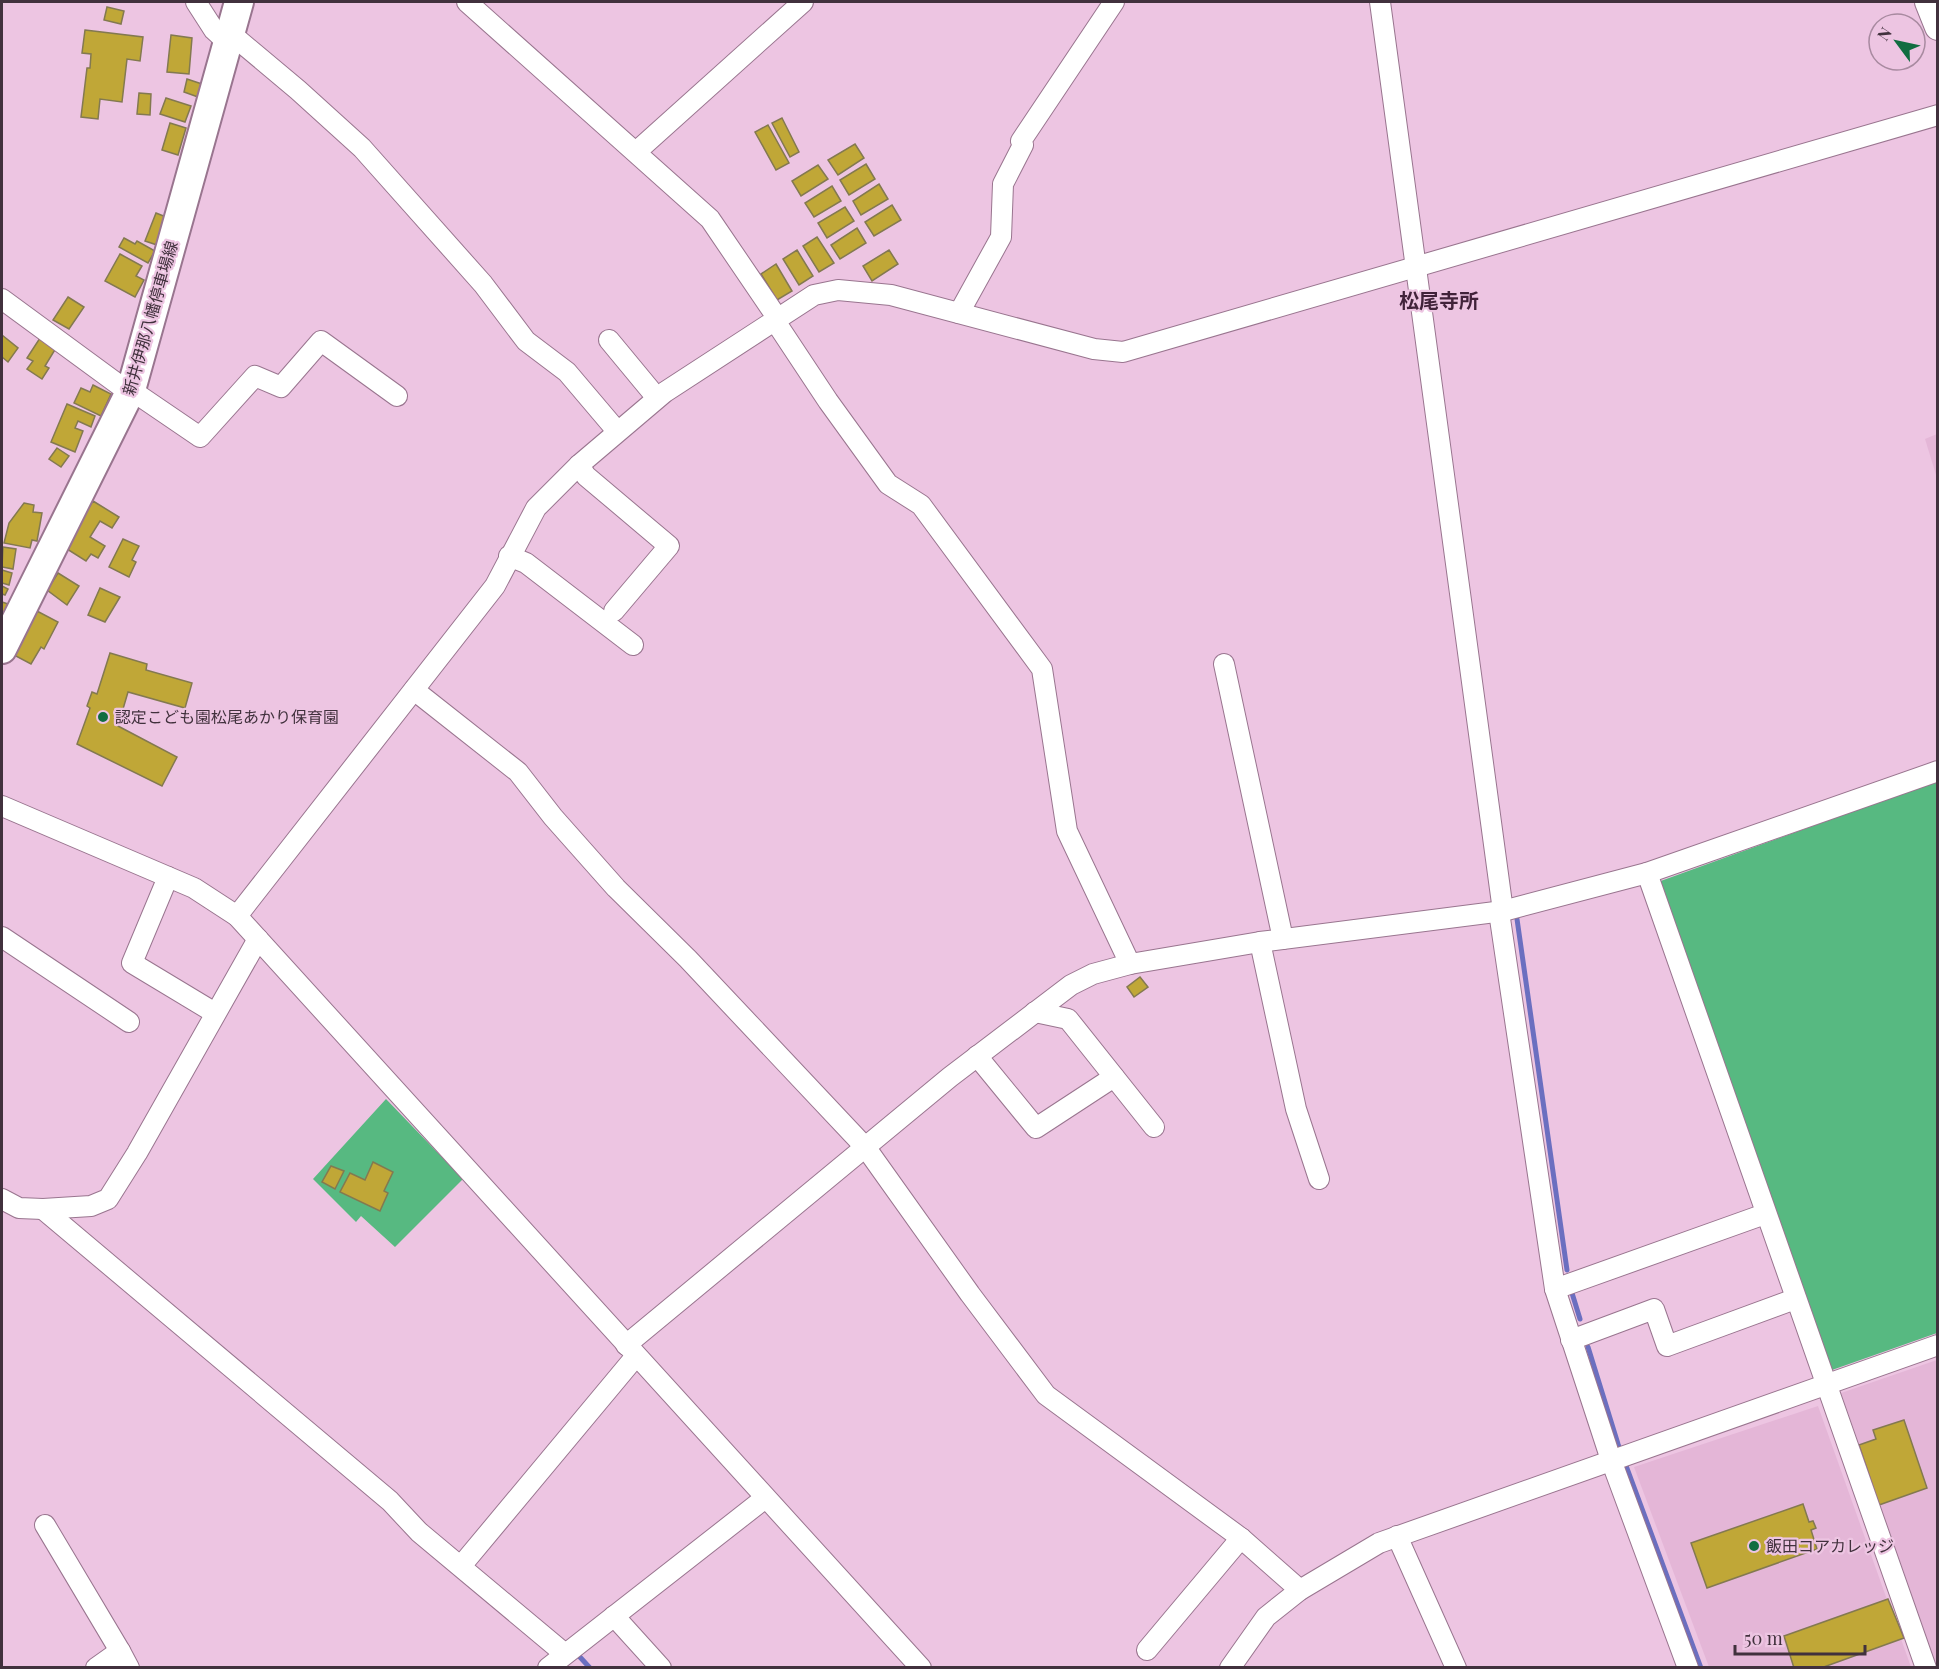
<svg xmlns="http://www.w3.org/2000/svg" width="1939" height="1669" font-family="'Playfair Display','Noto Sans JP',serif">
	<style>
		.built { fill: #e4b6d7 }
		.green { fill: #57b981 }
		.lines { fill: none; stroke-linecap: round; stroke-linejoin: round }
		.stream { stroke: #6b6fc0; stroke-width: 5 }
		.building { fill: #c0a737; stroke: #837950; stroke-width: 1.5 }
		.minor-casing { stroke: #99758f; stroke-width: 22 }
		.tertiary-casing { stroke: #99758f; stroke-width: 28 }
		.secondary-casing { stroke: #99758f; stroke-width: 32 }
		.minor { stroke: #fff; stroke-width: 20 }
		.tertiary { stroke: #fff; stroke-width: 26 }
		.secondary { stroke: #fff; stroke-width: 28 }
		.poi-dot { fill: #116d41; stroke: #edc5e2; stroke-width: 2 }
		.labels { text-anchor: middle; stroke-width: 4.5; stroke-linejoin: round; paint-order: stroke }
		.street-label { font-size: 16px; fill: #41313d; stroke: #edc5e2 }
		.poi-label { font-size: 16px; fill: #41313d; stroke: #edc5e2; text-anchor: start }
		.quarter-label { font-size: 20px; font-weight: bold; fill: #41233a; stroke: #edc5e2 }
	</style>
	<rect width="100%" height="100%" fill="#edc5e2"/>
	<g class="built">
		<path d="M 1937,434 L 1938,434 L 1937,478 L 1925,439 Z"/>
		<path d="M 1937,1360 L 1937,1667 L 1841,1393 Z"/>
		<path d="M 1818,1406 L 1911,1667 L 1709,1667 L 1634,1467 Z"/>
	</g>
	<g class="green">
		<path d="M 1937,781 L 1937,1333 L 1832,1370 L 1658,882 Z"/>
		<path d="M 386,1099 L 463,1179 L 395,1247 L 361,1216 L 356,1222 L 313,1179 Z"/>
	</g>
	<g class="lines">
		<g class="stream">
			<path d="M 1517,919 L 1567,1270"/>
			<path d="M 1572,1293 L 1580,1319"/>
			<path d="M 1588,1347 L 1618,1444 L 1701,1668"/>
			<path d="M 579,1656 L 590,1668"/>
		</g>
	</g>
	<g class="building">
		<path d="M 107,7 L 124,11 L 121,24 L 104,20 Z"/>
		<path d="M 85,30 L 143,37 L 140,61 L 127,59 L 122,102 L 100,99 L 98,119 L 81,117 L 87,68 L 90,68 L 91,54 L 82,53 Z"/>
		<path d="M 171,35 L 192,38 L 189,74 L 167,72 Z"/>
		<path d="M 187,79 L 202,84 L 198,97 L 184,92 Z"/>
		<path d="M 139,93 L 151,94 L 150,115 L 137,114 Z"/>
		<path d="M 166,98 L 191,106 L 185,122 L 160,114 Z"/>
		<path d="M 782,118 L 799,152 L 790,157 L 772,123 Z"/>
		<path d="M 170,123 L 186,128 L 178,155 L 162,150 Z"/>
		<path d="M 768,125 L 789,163 L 776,170 L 755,132 Z"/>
		<path d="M 855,144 L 864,158 L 838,175 L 828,160 Z"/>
		<path d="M 866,164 L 875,179 L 849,195 L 840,180 Z"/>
		<path d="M 818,165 L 828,179 L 801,196 L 792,181 Z"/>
		<path d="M 879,184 L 888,199 L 861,215 L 853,201 Z"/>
		<path d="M 832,186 L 841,201 L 814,217 L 805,203 Z"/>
		<path d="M 892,205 L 901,220 L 874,236 L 865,222 Z"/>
		<path d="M 845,207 L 854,221 L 827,238 L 818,223 Z"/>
		<path d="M 156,213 L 166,217 L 157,245 L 145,241 Z"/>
		<path d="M 857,228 L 866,243 L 840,259 L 831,245 Z"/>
		<path d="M 817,237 L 834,263 L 819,272 L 803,246 Z"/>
		<path d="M 124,238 L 135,244 L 137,241 L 155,251 L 148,263 L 119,247 Z"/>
		<path d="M 797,250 L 813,276 L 799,285 L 783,259 Z"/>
		<path d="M 889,250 L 898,264 L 872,281 L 863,266 Z"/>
		<path d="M 120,254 L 142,266 L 136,276 L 144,280 L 135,297 L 105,281 Z"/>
		<path d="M 776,264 L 792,291 L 777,300 L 761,274 Z"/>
		<path d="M 68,297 L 84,307 L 69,329 L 53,320 Z"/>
		<path d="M 2,335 L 18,348 L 8,362 L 2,357 Z"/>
		<path d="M 40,338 L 56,348 L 45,366 L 49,368 L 42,379 L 27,369 L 33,361 L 27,358 Z"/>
		<path d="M 93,385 L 111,394 L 101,416 L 74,403 L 81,388 L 90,392 Z"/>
		<path d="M 67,404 L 95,416 L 91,427 L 78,421 L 75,428 L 83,431 L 75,452 L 51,442 Z"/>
		<path d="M 57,448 L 69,456 L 61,467 L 49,459 Z"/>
		<path d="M 93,501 L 119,517 L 112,528 L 100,521 L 90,537 L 105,546 L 98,558 L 91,554 L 86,561 L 67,549 L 71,543 L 67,541 Z"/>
		<path d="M 24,503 L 34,505 L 33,512 L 42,513 L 37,541 L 32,540 L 30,548 L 4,543 L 9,523 Z"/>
		<path d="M 123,539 L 139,546 L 132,560 L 136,562 L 129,577 L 109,567 Z"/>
		<path d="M 3,547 L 16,549 L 13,569 L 2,567 Z"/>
		<path d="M 2,570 L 12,573 L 9,585 L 2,583 Z"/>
		<path d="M 58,573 L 79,586 L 67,605 L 47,590 Z"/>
		<path d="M 2,586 L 8,589 L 5,595 L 2,594 Z"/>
		<path d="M 100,588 L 120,597 L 105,622 L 88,615 Z"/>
		<path d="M 2,602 L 8,604 L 3,617 L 2,617 Z"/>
		<path d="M 35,610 L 58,622 L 44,649 L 41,647 L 31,664 L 12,654 Z"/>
		<path d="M 110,653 L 147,664 L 146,670 L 192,683 L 185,708 L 128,692 L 118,726 L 177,757 L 162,786 L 77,744 L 90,708 L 87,706 L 92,692 L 97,694 Z"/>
		<path d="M 1140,977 L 1148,987 L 1134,997 L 1127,987 Z"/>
		<path d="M 373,1162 L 393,1172 L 384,1191 L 388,1193 L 380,1211 L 340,1192 L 350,1173 L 365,1180 Z"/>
		<path d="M 331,1166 L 344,1171 L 335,1189 L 322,1182 Z"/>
		<path d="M 1904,1420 L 1927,1488 L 1879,1505 L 1859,1445 L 1876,1439 L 1873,1430 Z"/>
		<path d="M 1803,1504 L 1809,1522 L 1813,1521 L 1816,1528 L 1811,1530 L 1817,1549 L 1707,1588 L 1691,1543 Z"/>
		<path d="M 1888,1599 L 1904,1638 L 1821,1668 L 1794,1668 L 1784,1636 Z"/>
	</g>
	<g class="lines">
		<defs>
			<g id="minor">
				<path d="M 196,2 L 214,30 L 227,42"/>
				<path d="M 467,2 L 710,219 L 778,319"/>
				<path d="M 1380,2 L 1503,911"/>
				<path d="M 230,33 L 298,90 L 362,148 L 483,284 L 526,341 L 567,372 L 617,431"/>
				<path d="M 636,152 L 803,2"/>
				<path d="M 2,299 L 130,393"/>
				<path d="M 959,313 L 1001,237 L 1003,184 L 1023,145 L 1021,141 L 1114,2"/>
				<path d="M 775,321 L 828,401 L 888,484 L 921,505 L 1042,669 L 1067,831 L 1130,964"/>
				<path d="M 609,340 L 657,398"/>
				<path d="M 131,390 L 200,437 L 255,376 L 281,387 L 321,341 L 397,396"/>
				<path d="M 579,465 L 586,476 L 669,546 L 614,611"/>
				<path d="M 509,556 L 526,563 L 633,645"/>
				<path d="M 1224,664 L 1283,939"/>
				<path d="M 414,690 L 518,772 L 553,817 L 616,888 L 688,959 L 866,1148 L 970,1294 L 1046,1395 L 1241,1538 L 1300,1590"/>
				<path d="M 2,806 L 194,888 L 237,916 L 921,1668"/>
				<path d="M 1647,873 L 1926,1668"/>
				<path d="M 168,877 L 132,963 L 215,1013"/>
				<path d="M 1499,912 L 1555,1289 L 1611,1460 L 1688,1668"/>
				<path d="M 237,916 L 495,586 L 536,508 L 579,465 L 665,392 L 814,295 L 838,290 L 891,295 L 1094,349 L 1123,352 L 1938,115"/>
				<path d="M 2,937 L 129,1022"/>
				<path d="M 1260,942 L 1296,1109 L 1319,1179"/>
				<path d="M 1035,1012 L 1068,1019 L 1154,1127"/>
				<path d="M 977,1056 L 1036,1128 L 1114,1077"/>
				<path d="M 2,1199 L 19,1208 L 43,1209 L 91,1206 L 108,1199 L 137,1153 L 258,939"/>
				<path d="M 43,1209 L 390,1501 L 419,1532 L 565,1654"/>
				<path d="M 1555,1289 L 1765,1214"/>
				<path d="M 1571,1340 L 1654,1309 L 1667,1346 L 1795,1299"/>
				<path d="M 626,1345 L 950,1077 L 1071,985 L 1093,974 L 1130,964 L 1260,942 L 1503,911 L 1647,873 L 1938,771"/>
				<path d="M 45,1525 L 120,1651"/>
				<path d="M 1397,1536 L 1456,1668"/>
				<path d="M 461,1566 L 636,1356"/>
				<path d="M 614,1616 L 661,1668"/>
				<path d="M 1147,1650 L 1241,1538"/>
				<path d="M 96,1668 L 120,1651 L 129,1668"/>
				<path d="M 548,1668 L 764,1499"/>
				<path d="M 1230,1668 L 1266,1617 L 1300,1590 L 1379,1543 L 1938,1345"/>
			</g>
			<path id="tertiary" d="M 1928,2 L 1938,27"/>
			<path id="secondary" d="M 2,649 L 131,390 L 239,2"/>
		</defs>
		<use href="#minor" class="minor-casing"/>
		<use href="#tertiary" class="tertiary-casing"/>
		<use href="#secondary" class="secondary-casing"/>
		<use href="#minor" class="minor"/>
		<use href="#tertiary" class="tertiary"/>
		<use href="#secondary" class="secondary"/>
	</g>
	<g class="poi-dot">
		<circle cx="103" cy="717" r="6"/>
		<circle cx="1754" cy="1546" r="6"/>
	</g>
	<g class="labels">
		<g class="street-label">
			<text transform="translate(150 318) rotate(-74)" y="6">新井伊那八幡停車場線</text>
		</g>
		<g class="poi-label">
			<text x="115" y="723">認定こども園松尾あかり保育園</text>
			<text x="1766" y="1552">飯田コアカレッジ</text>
		</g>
		<g class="quarter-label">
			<text x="1439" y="308">松尾寺所</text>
		</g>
	</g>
	<rect width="1939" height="1669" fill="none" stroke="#41313d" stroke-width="6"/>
	<g transform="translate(1897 42) rotate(303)"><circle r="28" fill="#edc5e2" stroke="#a88aa0" stroke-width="1.5"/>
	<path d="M0-4.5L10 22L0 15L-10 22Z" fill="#116d41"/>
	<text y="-9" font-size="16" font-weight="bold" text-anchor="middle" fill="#41313d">N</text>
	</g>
	<path d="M1735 1645v9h130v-9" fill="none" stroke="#41313d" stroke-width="3"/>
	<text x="1744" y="1645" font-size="18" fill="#41313d" stroke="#edc5e2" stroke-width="4.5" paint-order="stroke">50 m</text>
</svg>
